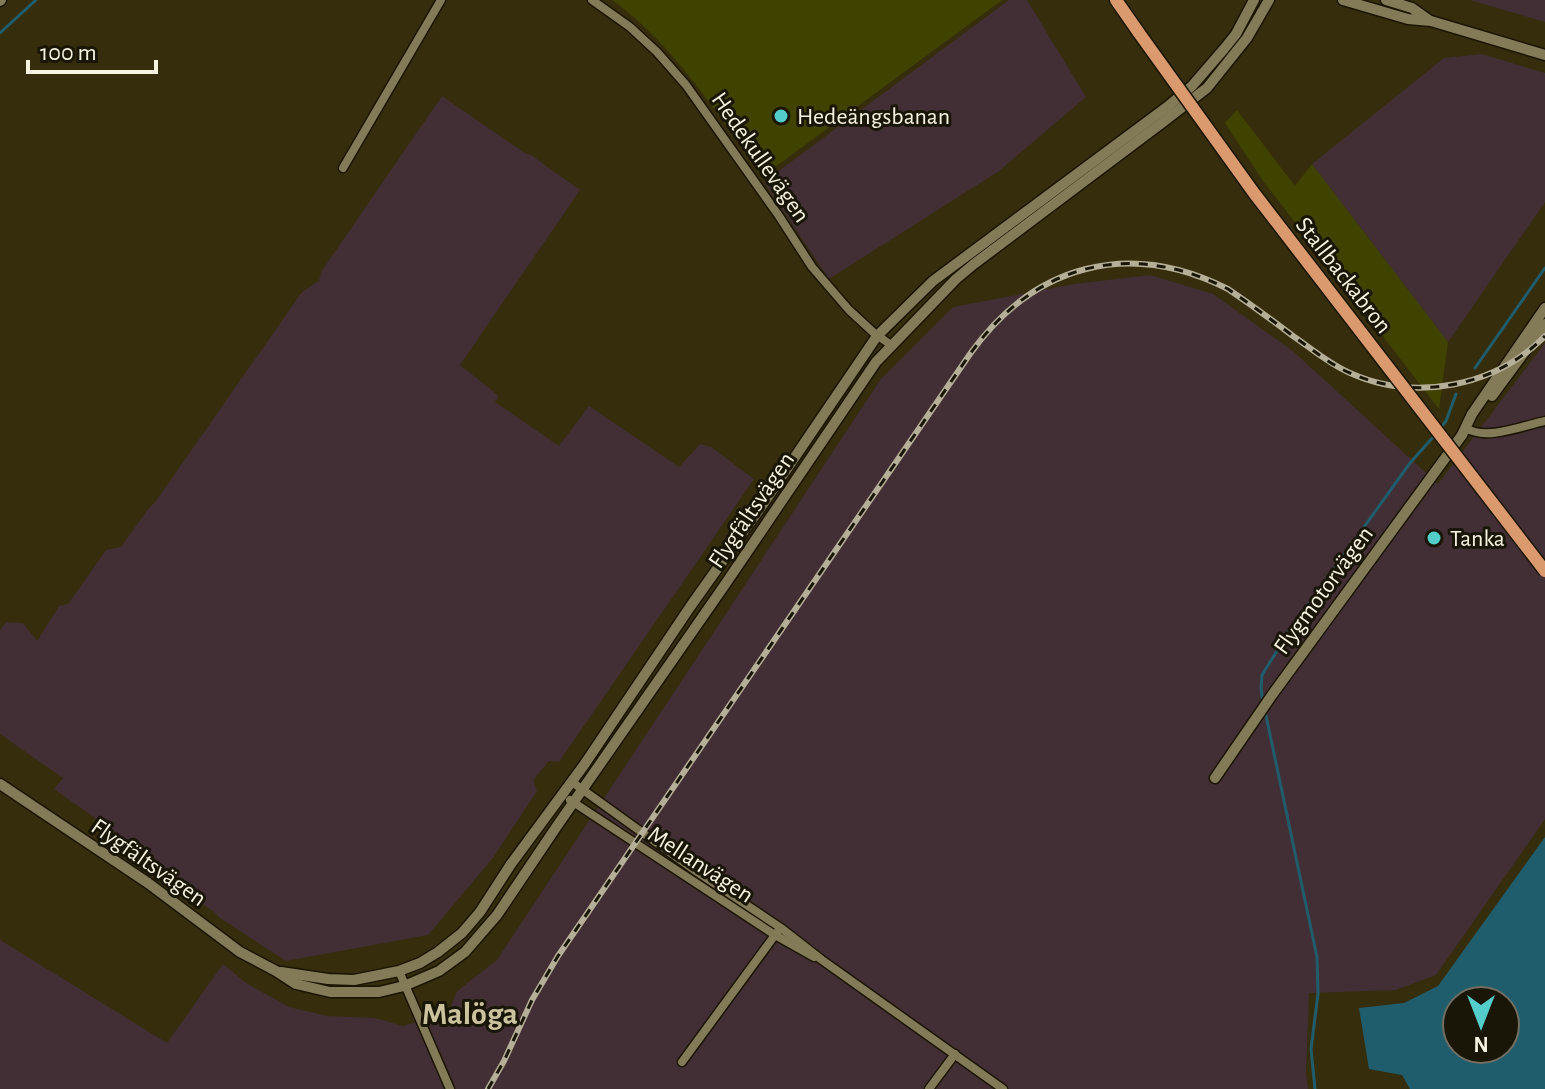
<svg xmlns="http://www.w3.org/2000/svg" width="1545" height="1089" font-family="'Alegreya Sans',sans-serif">
	<style>
		.industrial { fill: #422f35 }
		.green { fill: #404300 }
		.water { fill: #205d6c; fill-rule: evenodd }
		.lines { fill: none; stroke-linecap: round; stroke-linejoin: round }
		.stream { stroke: #205d6c; stroke-width: 3 }
		.minor-casing { stroke: #1b1500; stroke-width: 11 }
		.tertiary-casing { stroke: #1b1500; stroke-width: 13 }
		.trunk-casing { stroke: #1b1500; stroke-width: 15 }
		.minor { stroke: #837a58; stroke-width: 8 }
		.tertiary { stroke: #837a58; stroke-width: 10 }
		.trunk { stroke: #da9a6d; stroke-width: 12 }
		.rail-casing { stroke: #b5af97; stroke-width: 6 }
		.rail { stroke: #191608; stroke-width: 3; stroke-dasharray: 9; stroke-linecap: butt }
		.trunk-bridge-casing { stroke: #1b1500; stroke-width: 15; stroke-linecap: butt }
		.trunk-bridge { stroke: #da9a6d; stroke-width: 12 }
		.poi-dot { fill: #53cdca; stroke: #191608; stroke-width: 3 }
		.labels { text-anchor: middle; stroke-width: 6; stroke-linejoin: round; paint-order: stroke }
		.poi-label { font-size: 24px; fill: #f8f3e1; stroke: #191608; text-anchor: start }
		.street-label { font-size: 24px; fill: #f8f3e1; stroke: #191608 }
		.district-label { font-size: 32px; font-weight: bold; fill: #cbc29e; stroke: #191608 }
	</style>
	<rect width="100%" height="100%" fill="#352d0c"/>
	<g class="industrial">
		<path d="M 1009,0 L 1027,0 L 1086,97 L 999,171 L 829,279 L 764,182 Z"/>
		<path d="M 1470,0 L 1545,0 L 1545,22 Z"/>
		<path d="M 1482,54 L 1545,73 L 1545,202 L 1448,342 L 1312,164 L 1444,58 Z"/>
		<path d="M 442,96 L 526,154 L 531,155 L 580,190 L 460,365 L 499,396 L 495,402 L 559,446 L 589,406 L 679,467 L 700,444 L 711,447 L 754,479 L 559,762 L 549,761 L 533,780 L 537,791 L 493,858 L 428,935 L 286,961 L 220,918 L 213,911 L 189,895 L 135,846 L 54,789 L 63,778 L 0,734 L 0,630 L 6,622 L 23,623 L 37,641 L 59,606 L 68,604 L 106,550 L 121,547 L 148,509 L 156,501 L 302,292 L 319,281 L 321,272 Z"/>
		<path d="M 1150,275 L 1213,294 L 1294,352 L 1438,484 L 1545,343 L 1545,819 L 1436,975 L 1396,990 L 1309,993 L 1306,1073 L 1308,1089 L 0,1089 L 0,940 L 167,1043 L 223,964 L 246,983 L 289,1007 L 327,1016 L 375,1018 L 403,1026 L 448,1013 L 457,991 L 497,960 L 881,379 L 953,307 L 1074,284 Z"/>
	</g>
	<g class="green">
		<path d="M 612,0 L 1002,0 L 763,176 C 718,116 674,44 612,0 Z"/>
		<path d="M 1237,110 L 1295,186 L 1312,164 L 1448,342 L 1439,409 L 1263,181 L 1225,123 Z"/>
	</g>
	<path class="water" d="M 1545,837 L 1545,1089 L 1410,1089 L 1402,1075 L 1369,1069 L 1359,1008 L 1404,1003 L 1438,986 ZM 1457,1001 L 1505,1001 L 1505,1049 L 1457,1049 Z"/>
	<g class="lines">
		<g class="stream">
			<path d="M 0,33 L 36,0"/>
			<path d="M 1475,368 L 1545,268"/>
			<path d="M 1439,430 L 1446,421 L 1456,394"/>
			<path d="M 1263,704 L 1261,688 L 1262,675 L 1290,630 L 1410,463 L 1434,436"/>
			<path d="M 1265,711 L 1317,957 L 1318,994 L 1311,1049 L 1315,1089"/>
		</g>
		<defs>
			<g id="minor">
				<path d="M 592,0 L 630,27 L 657,52 L 686,85 L 779,216 L 812,267 L 849,310 L 874,333 L 891,345"/>
				<path d="M 343,168 L 441,0"/>
				<path d="M 1466,428 C 1486,441 1522,426 1545,421"/>
				<path d="M 572,782 L 697,872 L 781,928 L 822,960 L 1003,1089"/>
				<path d="M 570,800 L 775,935 L 814,957"/>
				<path d="M 399,971 L 450,1089"/>
				<path d="M 682,1062 L 778,931"/>
				<path d="M 929,1089 L 955,1054"/>
			</g>
			<g id="tertiary">
				<path d="M 1343,0 L 1408,19 L 1431,21 L 1545,55"/>
				<path d="M 1386,0 L 1412,8 L 1429,20"/>
				<path d="M 0,1 L 1,0"/>
				<path d="M 1492,396 L 1545,324"/>
				<path d="M 1215,778 L 1272,695 L 1462,435 L 1472,414 L 1545,308"/>
				<path d="M 0,784 L 148,883 L 240,952 L 276,971 L 296,984 L 330,992 L 379,992 L 404,986 L 439,971 L 465,952 L 497,915 L 557,826 L 724,586 L 876,362 L 956,279 L 974,264 L 1163,122 L 1207,88 L 1247,38 L 1269,0"/>
				<path d="M 281,972 L 328,979 L 354,980 L 399,971 L 420,963 L 438,952 L 462,933 L 480,912 L 511,864 L 584,765 L 690,607 L 761,507 L 877,336 L 933,281 L 1167,107 L 1192,86 L 1224,49 L 1236,34 L 1254,0"/>
			</g>
			<path id="trunk" d="M 1116,0 L 1139,33"/>
		</defs>
		<use href="#minor" class="minor-casing"/>
		<use href="#tertiary" class="tertiary-casing"/>
		<use href="#trunk" class="trunk-casing"/>
		<use href="#minor" class="minor"/>
		<use href="#tertiary" class="tertiary"/>
		<use href="#trunk" class="trunk"/>
		<defs>
			<path id="rail" d="M 488,1089 L 504,1061 L 532,1000 L 558,956 L 970,354 C 1034,264 1129,239 1228,289 C 1250,304 1272,320 1293,336 C 1312,349 1329,364 1350,373 C 1415,402 1495,387 1545,336"/>
		</defs>
		<use href="#rail" class="rail-casing"/>
		<use href="#rail" class="rail"/>
		<defs>
			<path id="trunk-bridge" d="M 1139,33 L 1254,193 L 1545,571"/>
		</defs>
		<use href="#trunk-bridge" class="trunk-bridge-casing"/>
		<use href="#trunk-bridge" class="trunk-bridge"/>
	</g>
	<g class="poi-dot">
		<circle cx="781" cy="116" r="8"/>
		<circle cx="1434" cy="538" r="8"/>
	</g>
	<g class="labels">
		<g class="poi-label">
			<text x="797" y="124">Hedeängsbanan</text>
			<text x="1450" y="546">Tanka</text>
		</g>
		<g class="street-label">
			<text transform="translate(761 157) rotate(55)" y="8">Hedekullevägen</text>
			<text transform="translate(1344 275) rotate(52)" y="8">Stallbackabron</text>
			<text transform="translate(751 510) rotate(-56)" y="8">Flygfältsvägen</text>
			<text transform="translate(1323 590) rotate(-54)" y="8">Flygmotorvägen</text>
			<text transform="translate(149 862) rotate(35)" y="8">Flygfältsvägen</text>
			<text transform="translate(701 864) rotate(33)" y="8">Mellanvägen</text>
		</g>
		<g class="district-label">
			<text x="470" y="1024">Malöga</text>
		</g>
	</g>
	<g transform="translate(1481 1025) rotate(180)"><circle r="38" fill="#191608" stroke="#726e5f" stroke-width="2"/>
	<path d="M0-6L14 30L0 20L-14 30Z" fill="#53cdca"/>
	<text y="-12" font-size="22" font-weight="bold" text-anchor="middle" fill="#f8f3e1">N</text>
	</g>
	<path d="M28 60v12h128v-12" fill="none" stroke="#f8f3e1" stroke-width="4"/>
	<text x="40" y="60" font-size="24" fill="#f8f3e1" stroke="#191608" stroke-width="6" paint-order="stroke">100 m</text>
</svg>
